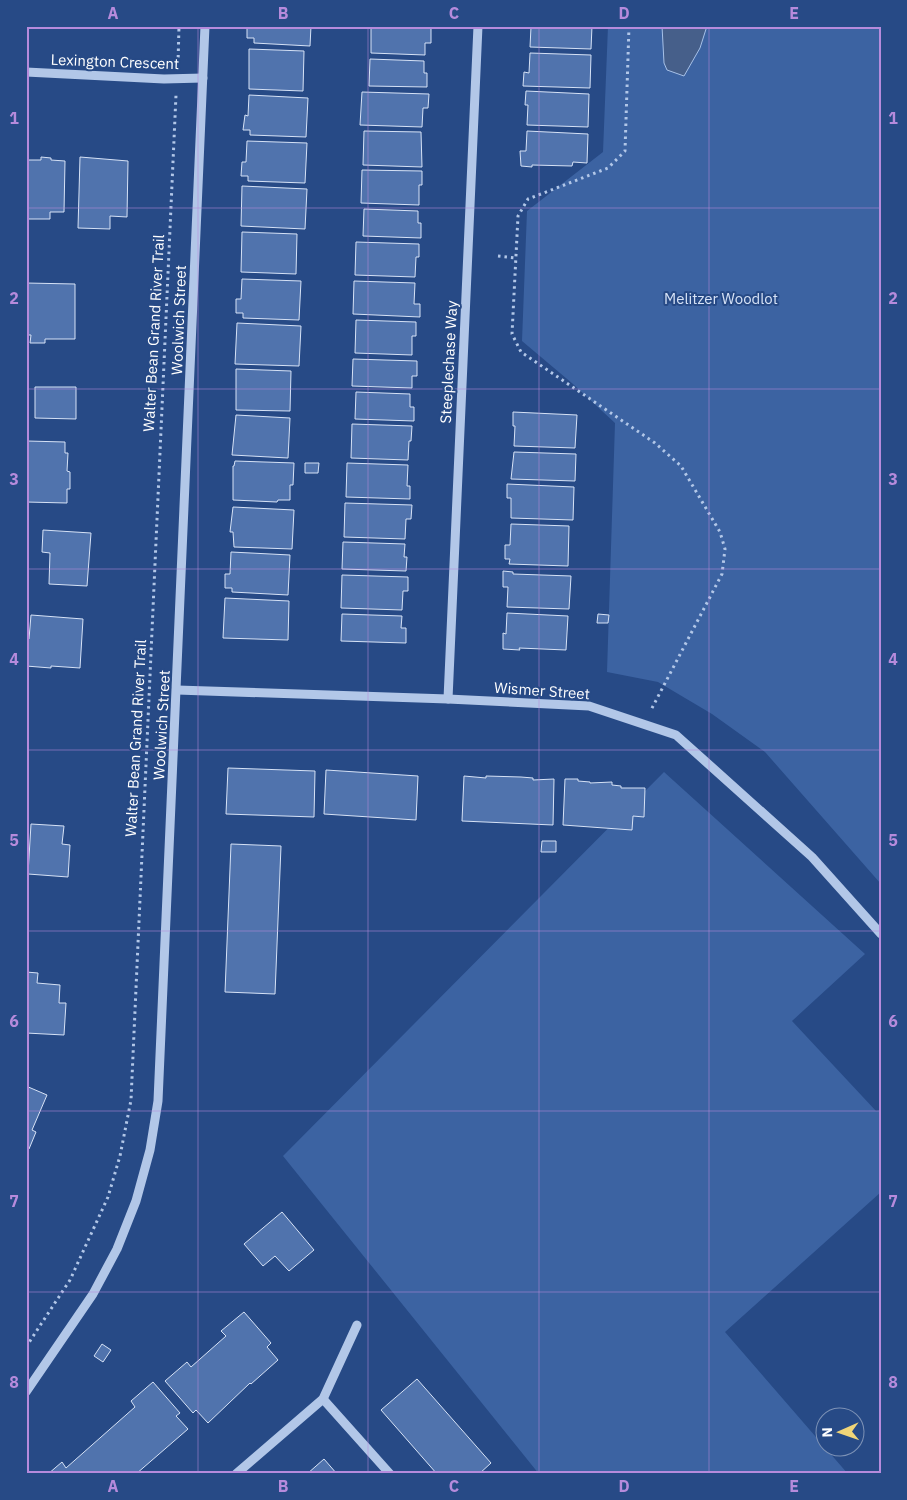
<svg xmlns="http://www.w3.org/2000/svg" width="907" height="1500" font-family="'IBM Plex Sans',sans-serif">
	<style>
		.green { fill: #3c63a2 }
		.water { fill: #465f8a; stroke: #a7c1e8 }
		.building { fill: #5073ad; stroke: #d6e2f6 }
		.lines { fill: none; stroke-linecap: round; stroke-linejoin: round }
		.path { stroke: #b2c7e8; stroke-width: 3; stroke-dasharray: 2.5 4; stroke-linecap: butt }
		.minor { stroke: #b2c7e8; stroke-width: 9 }
		.grid { fill: none; stroke: #b68bdc; stroke-width: 1; stroke-opacity: 0.55 }
		.labels { text-anchor: middle; stroke-width: 4; stroke-linejoin: round; paint-order: stroke }
		.street-label { font-size: 15px; fill: #fff; stroke: #274a86 }
		.park-label { font-size: 15px; fill: #d6e2f6; stroke: #274a86 }
		.neatline { fill: none; stroke: #b68bdc; stroke-width: 2 }
		.grid-label { font-size: 16px; text-anchor: middle; font-weight: bold; fill: #b68bdc }
	</style>
	<rect width="100%" height="100%" fill="#274a86"/>
	<g class="green">
		<path d="M 608,26 L 881,26 L 881,884 L 765,752 L 712,714 L 658,682 L 607,672 L 615,423 L 573,384 L 522,341 L 527,211 L 603,152 Z"/>
		<path d="M 664,772 L 865,954 L 792,1021 L 876,1111 L 881,1110 L 881,1192 L 725,1332 L 848,1474 L 539,1474 L 283,1156 Z"/>
	</g>
	<path class="water" d="M 662,26 L 707,26 L 700,48 L 684,76 L 667,70 L 664,63 Z"/>
	<g class="building">
		<path d="M 247,26 L 311,26 L 310,46 L 254,43 L 254,38 L 247,38 Z"/>
		<path d="M 371,26 L 431,28 L 431,43 L 425,43 L 425,55 L 371,53 Z"/>
		<path d="M 592,26 L 591,49 L 530,47 L 531,27 L 528,26 Z"/>
		<path d="M 249,49 L 304,51 L 303,91 L 249,89 Z"/>
		<path d="M 530,53 L 591,55 L 590,88 L 523,86 L 524,72 L 529,73 Z"/>
		<path d="M 370,59 L 424,61 L 424,73 L 427,73 L 427,87 L 369,86 Z"/>
		<path d="M 526,91 L 589,94 L 588,127 L 527,125 L 528,105 L 525,105 Z"/>
		<path d="M 362,92 L 429,94 L 428,108 L 423,108 L 422,127 L 360,125 Z"/>
		<path d="M 249,95 L 308,98 L 306,137 L 250,135 L 250,130 L 243,130 L 245,115 L 248,116 Z"/>
		<path d="M 364,131 L 421,132 L 422,167 L 363,165 Z"/>
		<path d="M 527,131 L 588,134 L 587,163 L 573,162 L 572,166 L 532,165 L 532,167 L 521,166 L 520,151 L 526,151 Z"/>
		<path d="M 247,141 L 307,143 L 305,183 L 248,181 L 248,176 L 241,176 L 242,162 L 246,162 Z"/>
		<path d="M 26,157 L 28,157 L 28,160 L 41,160 L 41,157 L 51,158 L 51,160 L 65,161 L 64,212 L 50,212 L 50,219 L 26,219 Z"/>
		<path d="M 80,157 L 128,161 L 127,217 L 110,216 L 110,229 L 78,228 Z"/>
		<path d="M 362,170 L 422,171 L 422,185 L 419,185 L 419,205 L 361,203 Z"/>
		<path d="M 242,186 L 307,189 L 305,229 L 241,226 Z"/>
		<path d="M 364,209 L 418,211 L 418,223 L 421,223 L 421,238 L 363,236 Z"/>
		<path d="M 242,232 L 297,234 L 296,274 L 241,272 Z"/>
		<path d="M 356,242 L 419,244 L 419,257 L 416,257 L 415,277 L 355,275 Z"/>
		<path d="M 242,279 L 301,281 L 299,320 L 243,318 L 243,313 L 236,313 L 236,299 L 241,299 Z"/>
		<path d="M 354,281 L 415,283 L 414,304 L 420,304 L 420,317 L 353,314 Z"/>
		<path d="M 26,283 L 75,284 L 75,339 L 45,339 L 45,343 L 30,343 L 31,335 L 26,335 Z"/>
		<path d="M 356,320 L 416,322 L 416,336 L 412,336 L 412,355 L 355,353 Z"/>
		<path d="M 237,323 L 301,326 L 299,366 L 235,364 Z"/>
		<path d="M 353,359 L 417,361 L 417,376 L 412,376 L 412,388 L 352,386 Z"/>
		<path d="M 236,369 L 291,371 L 290,411 L 236,410 Z"/>
		<path d="M 35,387 L 76,387 L 76,419 L 35,418 Z"/>
		<path d="M 356,392 L 410,394 L 410,407 L 414,407 L 414,421 L 355,419 Z"/>
		<path d="M 513,412 L 577,415 L 575,448 L 514,446 L 515,426 L 513,426 Z"/>
		<path d="M 236,415 L 290,418 L 288,458 L 232,455 Z"/>
		<path d="M 352,424 L 412,426 L 411,441 L 409,441 L 408,460 L 351,458 Z"/>
		<path d="M 27,441 L 65,442 L 65,453 L 68,453 L 67,471 L 70,472 L 70,489 L 67,489 L 67,503 L 26,502 Z"/>
		<path d="M 514,452 L 576,454 L 575,481 L 511,479 Z"/>
		<path d="M 235,461 L 294,463 L 293,485 L 290,485 L 290,500 L 278,500 L 277,502 L 233,500 L 233,466 L 234,466 Z"/>
		<path d="M 305,463 L 319,463 L 318,473 L 305,473 Z"/>
		<path d="M 347,463 L 408,465 L 407,486 L 410,486 L 410,499 L 346,497 Z"/>
		<path d="M 507,484 L 574,487 L 573,520 L 511,518 L 511,498 L 507,498 Z"/>
		<path d="M 345,503 L 412,505 L 411,519 L 406,519 L 405,539 L 344,537 Z"/>
		<path d="M 233,507 L 294,510 L 292,549 L 234,547 L 233,532 L 230,532 Z"/>
		<path d="M 511,524 L 569,526 L 568,566 L 509,564 L 510,559 L 505,559 L 505,545 L 510,545 Z"/>
		<path d="M 43,530 L 91,533 L 87,586 L 49,584 L 50,553 L 42,552 Z"/>
		<path d="M 343,542 L 405,544 L 404,557 L 407,557 L 406,571 L 342,569 Z"/>
		<path d="M 231,552 L 290,555 L 288,595 L 232,592 L 232,588 L 225,588 L 225,574 L 230,574 Z"/>
		<path d="M 503,571 L 513,572 L 513,574 L 571,576 L 569,609 L 507,607 L 508,587 L 503,587 Z"/>
		<path d="M 342,575 L 408,577 L 408,591 L 403,591 L 402,610 L 341,608 Z"/>
		<path d="M 225,598 L 289,601 L 288,640 L 223,638 Z"/>
		<path d="M 507,613 L 568,616 L 566,650 L 519,648 L 520,650 L 503,649 L 503,633 L 506,634 Z"/>
		<path d="M 342,614 L 402,616 L 401,628 L 406,628 L 406,643 L 341,641 Z"/>
		<path d="M 598,614 L 609,615 L 608,623 L 597,623 Z"/>
		<path d="M 31,615 L 83,619 L 80,668 L 51,666 L 51,668 L 26,666 L 26,639 L 29,639 Z"/>
		<path d="M 228,768 L 315,771 L 314,817 L 226,814 Z"/>
		<path d="M 326,770 L 418,776 L 416,820 L 324,814 Z"/>
		<path d="M 464,776 L 486,778 L 486,776 L 521,777 L 533,778 L 533,780 L 554,779 L 553,825 L 462,821 Z"/>
		<path d="M 565,779 L 578,779 L 578,781 L 590,782 L 590,783 L 612,782 L 612,785 L 621,786 L 621,788 L 645,788 L 644,817 L 633,816 L 632,830 L 563,825 Z"/>
		<path d="M 31,824 L 64,826 L 62,844 L 70,845 L 68,877 L 28,874 Z"/>
		<path d="M 542,841 L 556,841 L 556,852 L 541,852 Z"/>
		<path d="M 231,844 L 281,846 L 275,994 L 225,992 Z"/>
		<path d="M 26,972 L 38,973 L 37,983 L 60,985 L 59,1003 L 66,1003 L 64,1035 L 26,1033 Z"/>
		<path d="M 26,1086 L 47,1095 L 32,1130 L 36,1132 L 29,1149 L 26,1148 Z"/>
		<path d="M 282,1212 L 314,1250 L 289,1271 L 275,1256 L 263,1266 L 244,1244 Z"/>
		<path d="M 244,1312 L 271,1343 L 267,1347 L 278,1360 L 251,1384 L 250,1383 L 208,1423 L 196,1410 L 193,1413 L 165,1381 L 187,1362 L 191,1367 L 226,1336 L 221,1331 Z"/>
		<path d="M 102,1344 L 111,1350 L 103,1362 L 94,1356 Z"/>
		<path d="M 417,1379 L 491,1463 L 479,1474 L 437,1474 L 381,1410 Z"/>
		<path d="M 153,1382 L 180,1413 L 176,1416 L 188,1429 L 136,1474 L 48,1474 L 62,1462 L 66,1468 L 135,1407 L 131,1401 Z"/>
		<path d="M 324,1459 L 337,1474 L 307,1474 Z"/>
	</g>
	<g class="lines">
		<g class="path">
			<path d="M 629,26 L 625,151 L 608,168 L 528,199 L 518,216 L 512,334 L 521,352 L 655,443 L 681,466 L 720,532 L 725,549 L 722,574 L 651,710"/>
			<path d="M 178,64 L 179,26"/>
			<path d="M 498,256 L 516,258"/>
			<path d="M 26,1347 L 70,1280 L 108,1197 L 120,1156 L 131,1100 L 176,95"/>
		</g>
		<g class="minor">
			<path d="M 26,72 L 164,79 L 203,78"/>
			<path d="M 177,690 L 448,699 L 589,706 L 676,735 L 812,857 L 881,934"/>
			<path d="M 448,699 L 478,26"/>
			<path d="M 26,1392 L 93,1294 L 117,1249 L 136,1201 L 150,1150 L 158,1101 L 205,26"/>
			<path d="M 323,1399 L 390,1474"/>
			<path d="M 236,1474 L 323,1399 L 357,1325"/>
		</g>
	</g>
	<path class="grid" d="M 198,26 L 198,1474M 368,26 L 368,1474M 539,26 L 539,1474M 709,26 L 709,1474M 26,208 L 881,208M 26,389 L 881,389M 26,569 L 881,569M 26,750 L 881,750M 26,931 L 881,931M 26,1111 L 881,1111M 26,1292 L 881,1292"/>
	<g class="labels">
		<g class="street-label">
			<text transform="translate(115 62) rotate(2)" y="5">Lexington Crescent</text>
			<text transform="translate(179 320) rotate(-88)" y="5">Woolwich Street</text>
			<text transform="translate(154 333) rotate(-87)" y="5">Walter Bean Grand River Trail</text>
			<text transform="translate(449 362) rotate(-87)" y="5">Steeplechase Way</text>
			<text transform="translate(542 691) rotate(4)" y="5">Wismer Street</text>
			<text transform="translate(162 725) rotate(-87)" y="5">Woolwich Street</text>
			<text transform="translate(136 738) rotate(-87)" y="5">Walter Bean Grand River Trail</text>
		</g>
		<g class="park-label">
			<text x="721" y="304">Melitzer Woodlot</text>
		</g>
	</g>
	<rect width="907" height="1500" fill="none" stroke="#274a86" stroke-width="55"/>
	<g transform="translate(840 1432) rotate(268)"><circle r="24" fill="#274a86" stroke="#7d92b6"/>
	<path d="M0-4L9 19L0 12L-9 19Z" fill="#f0d578"/>
	<text y="-8" font-size="14" font-weight="bold" text-anchor="middle" fill="#ffffff">N</text>
	</g>
	<rect x="28" y="28" width="852" height="1444" class="neatline"/>
	<g class="grid-label">
		<text x="113" y="19">A</text>
		<text x="283" y="19">B</text>
		<text x="454" y="19">C</text>
		<text x="624" y="19">D</text>
		<text x="794" y="19">E</text>
		<text x="14" y="124">1</text>
		<text x="893" y="124">1</text>
		<text x="14" y="304">2</text>
		<text x="893" y="304">2</text>
		<text x="14" y="485">3</text>
		<text x="893" y="485">3</text>
		<text x="14" y="665">4</text>
		<text x="893" y="665">4</text>
		<text x="14" y="846">5</text>
		<text x="893" y="846">5</text>
		<text x="14" y="1027">6</text>
		<text x="893" y="1027">6</text>
		<text x="14" y="1207">7</text>
		<text x="893" y="1207">7</text>
		<text x="14" y="1388">8</text>
		<text x="893" y="1388">8</text>
		<text x="113" y="1492">A</text>
		<text x="283" y="1492">B</text>
		<text x="454" y="1492">C</text>
		<text x="624" y="1492">D</text>
		<text x="794" y="1492">E</text>
	</g>
</svg>
